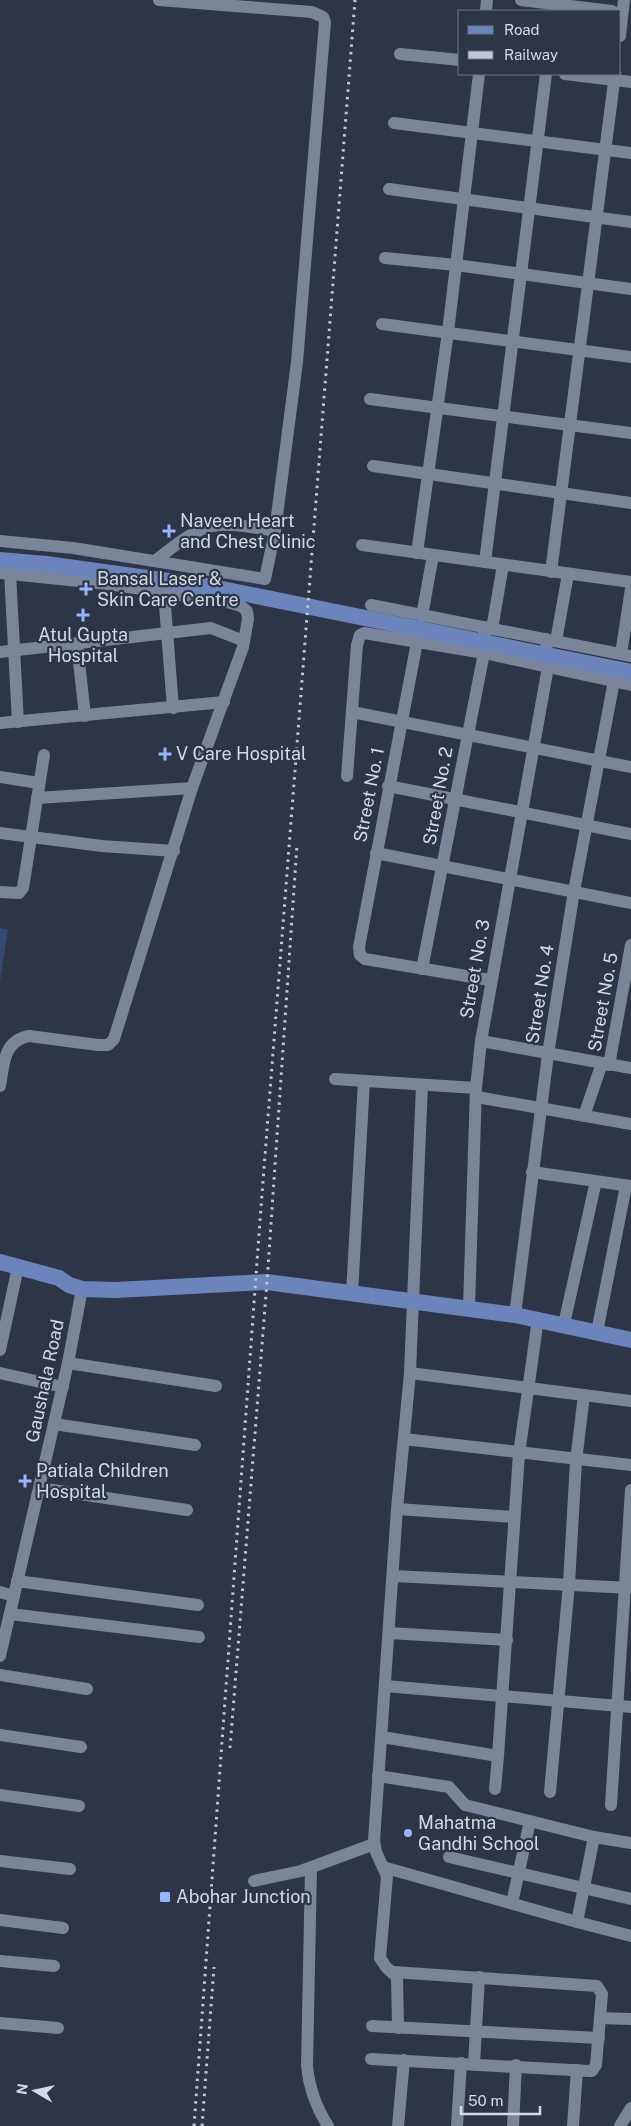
<svg xmlns="http://www.w3.org/2000/svg" width="631" height="2126" font-family="'Public Sans',sans-serif">
	<style>
		.green { fill: #354975 }
		.lines { fill: none; stroke-linecap: round; stroke-linejoin: round }
		.minor { stroke: #7b8599; stroke-width: 12 }
		.major { stroke: #6b84bb; stroke-width: 16 }
		.rail { stroke: #c1c7d3; stroke-width: 3; stroke-dasharray: 2.5 5; stroke-linecap: butt }
		.poi-dot { fill: #95b6fd; stroke: #2d3546; stroke-width: 2 }
		.labels { text-anchor: middle; stroke-width: 4.5; stroke-linejoin: round; paint-order: stroke }
		.poi-label { font-size: 18px; fill: #d4dae5; stroke: #2d3546; text-anchor: start }
		.street-label { font-size: 18px; fill: #d4dae5; stroke: #2d3546 }
	</style>
	<rect width="100%" height="100%" fill="#2d3546"/>
	<path class="green" d="M 0,928 L 8,929 L 0,982 Z"/>
	<g class="lines">
		<g class="minor">
			<path d="M 521,0 L 612,11"/>
			<path d="M 486,11 L 487,0"/>
			<path d="M 620,36 L 624,0"/>
			<path d="M 400,54 L 460,60"/>
			<path d="M 565,74 L 631,82"/>
			<path d="M 394,123 L 631,153"/>
			<path d="M 389,189 L 631,222"/>
			<path d="M 385,258 L 456,265 L 631,289"/>
			<path d="M 382,324 L 631,357"/>
			<path d="M 370,399 L 631,433"/>
			<path d="M 373,466 L 631,503"/>
			<path d="M 0,541 L 73,548 L 265,579 L 275,531 L 297,362 L 325,22 L 323,17 L 312,12 L 159,0"/>
			<path d="M 362,545 L 631,582"/>
			<path d="M 417,553 L 448,332 L 479,74"/>
			<path d="M 155,561 C 206,520 212,520 275,531"/>
			<path d="M 485,562 L 546,74"/>
			<path d="M 551,572 L 615,74"/>
			<path d="M 0,573 L 108,584 L 227,602 L 241,606 L 247,611 L 248,619 L 243,647 L 192,788 L 114,1039 L 108,1045 L 98,1045 L 29,1036 C 3,1041 4,1064 0,1086"/>
			<path d="M 10,573 L 18,722"/>
			<path d="M 164,593 L 173,708"/>
			<path d="M 371,605 L 631,656"/>
			<path d="M 422,616 L 433,555"/>
			<path d="M 492,629 L 503,565"/>
			<path d="M 556,641 L 568,574"/>
			<path d="M 417,642 L 359,947 L 360,955 L 365,959 L 490,980"/>
			<path d="M 77,644 L 85,716"/>
			<path d="M 0,652 L 211,628 L 244,641"/>
			<path d="M 621,654 L 631,589"/>
			<path d="M 352,712 L 631,767"/>
			<path d="M 0,723 L 224,702"/>
			<path d="M 347,776 L 357,645 L 360,635 L 364,633 L 484,653 L 631,685"/>
			<path d="M 0,777 L 39,783"/>
			<path d="M 388,786 L 631,834"/>
			<path d="M 37,798 L 192,788"/>
			<path d="M 0,833 L 102,846 L 174,851"/>
			<path d="M 376,853 L 631,903"/>
			<path d="M 0,892 L 19,893 L 23,888 L 44,755"/>
			<path d="M 422,969 L 484,653 L 484,627"/>
			<path d="M 481,1041 L 631,1068"/>
			<path d="M 609,1065 L 631,945"/>
			<path d="M 335,1079 L 476,1088"/>
			<path d="M 477,1097 L 631,1124"/>
			<path d="M 584,1116 L 602,1063"/>
			<path d="M 532,1172 L 631,1186"/>
			<path d="M 352,1293 L 364,1081"/>
			<path d="M 469,1307 L 476,1088 L 481,1041 L 548,667 L 546,639"/>
			<path d="M 515,1315 L 548,1054 L 574,891 L 614,681"/>
			<path d="M 564,1324 L 596,1181"/>
			<path d="M 597,1332 L 626,1186"/>
			<path d="M 0,1350 L 18,1267"/>
			<path d="M 68,1363 L 216,1386"/>
			<path d="M 0,1373 L 63,1387"/>
			<path d="M 410,1373 L 631,1401"/>
			<path d="M 54,1424 L 195,1445"/>
			<path d="M 404,1439 L 631,1465"/>
			<path d="M 39,1488 L 187,1510"/>
			<path d="M 397,1509 L 514,1517"/>
			<path d="M 394,1576 L 631,1588"/>
			<path d="M 17,1581 L 198,1605"/>
			<path d="M 0,1592 L 14,1596"/>
			<path d="M 10,1614 L 199,1637"/>
			<path d="M 389,1633 L 507,1640"/>
			<path d="M 0,1656 L 68,1363 L 82,1289"/>
			<path d="M 0,1675 L 87,1689"/>
			<path d="M 385,1686 L 631,1707"/>
			<path d="M 0,1735 L 81,1747"/>
			<path d="M 382,1737 L 498,1756 L 519,1454 L 538,1319"/>
			<path d="M 378,1776 L 449,1787 L 465,1805 L 594,1837 L 631,1843"/>
			<path d="M 495,1789 L 498,1756"/>
			<path d="M 550,1792 L 569,1584 L 576,1461 L 584,1395"/>
			<path d="M 0,1795 L 79,1806"/>
			<path d="M 611,1805 L 631,1490"/>
			<path d="M 449,1857 L 631,1899"/>
			<path d="M 0,1861 L 70,1869"/>
			<path d="M 383,1867 L 577,1922 L 594,1837"/>
			<path d="M 311,1868 L 307,2066 C 309,2088 316,2107 328,2126"/>
			<path d="M 254,1881 L 301,1871 L 374,1844"/>
			<path d="M 512,1903 L 530,1821"/>
			<path d="M 0,1920 L 63,1928"/>
			<path d="M 577,1922 L 631,1936"/>
			<path d="M 0,1961 L 54,1966"/>
			<path d="M 601,2018 L 631,2019"/>
			<path d="M 0,2023 L 58,2028"/>
			<path d="M 372,2026 L 599,2038"/>
			<path d="M 398,2028 L 397,1977 L 386,1967 L 380,1958 L 387,1876 L 376,1852 L 374,1840 L 397,1509 L 410,1373 L 422,1085"/>
			<path d="M 371,2059 L 589,2071 L 592,2071 L 596,2065 L 602,1994 L 597,1986 L 394,1972"/>
			<path d="M 474,2064 L 479,1977"/>
			<path d="M 398,2126 L 404,2060"/>
			<path d="M 457,2126 L 461,2063"/>
			<path d="M 513,2126 L 516,2065"/>
			<path d="M 573,2126 L 577,2070"/>
			<path d="M 620,2126 L 631,2108"/>
		</g>
		<g class="major">
			<path d="M 0,560 L 46,564 L 212,587 L 631,672"/>
			<path d="M 0,1262 L 59,1278 L 69,1285 L 82,1289 L 116,1290 L 267,1282 L 515,1315 L 631,1340"/>
		</g>
		<g class="rail">
			<path d="M 230,1748 L 267,1282 L 297,845"/>
			<path d="M 194,2126 L 261,1207 L 355,0"/>
			<path d="M 202,2126 L 214,1967"/>
		</g>
	</g>
	<g class="poi-dot">
		<path d="M166.5 523.5h5v5h5v5h-5v5h-5v-5h-5v-5h5z"/>
		<path d="M83.5 581.5h5v5h5v5h-5v5h-5v-5h-5v-5h5z"/>
		<path d="M80.5 607.5h5v5h5v5h-5v5h-5v-5h-5v-5h5z"/>
		<path d="M162.5 746.5h5v5h5v5h-5v5h-5v-5h-5v-5h5z"/>
		<path d="M22.5 1473.5h5v5h5v5h-5v5h-5v-5h-5v-5h5z"/>
		<circle cx="408" cy="1833" r="5"/>
		<rect x="159" y="1891" width="12" height="12" rx="2.5"/>
	</g>
	<g class="labels">
		<g class="poi-label">
			<text x="180" y="527">Naveen Heart<tspan x="180" dy="21">and Chest Clinic</tspan></text>
			<text x="97" y="585">Bansal Laser &amp;<tspan x="97" dy="21">Skin Care Centre</tspan></text>
			<text x="83" y="641" text-anchor="middle">Atul Gupta<tspan x="83" dy="21">Hospital</tspan></text>
			<text x="176" y="760">V Care Hospital</text>
			<text x="36" y="1477">Patiala Children<tspan x="36" dy="21">Hospital</tspan></text>
			<text x="418" y="1829">Mahatma<tspan x="418" dy="21">Gandhi School</tspan></text>
			<text x="176" y="1903">Abohar Junction</text>
		</g>
		<g class="street-label">
			<text transform="translate(369 795) rotate(-79)" y="6">Street No. 1</text>
			<text transform="translate(438 796) rotate(-80)" y="6">Street No. 2</text>
			<text transform="translate(475 969) rotate(-80)" y="6">Street No. 3</text>
			<text transform="translate(540 994) rotate(-81)" y="6">Street No. 4</text>
			<text transform="translate(603 1002) rotate(-80)" y="6">Street No. 5</text>
			<text transform="translate(45 1381) rotate(-78)" y="6">Gaushala Road</text>
		</g>
	</g>
	<rect x="458" y="10" width="162" height="65" fill="#2d3546" stroke="#707786"/>
	<rect x="468" y="26" width="25" height="8" fill="#6b84bb" stroke="#707786"/>
	<text x="504" y="35" font-size="15" fill="#d4dae5">Road</text>
	<rect x="468" y="51" width="25" height="8" fill="#c1c7d3" stroke="#707786"/>
	<text x="504" y="60" font-size="15" fill="#d4dae5">Railway</text>
	<g transform="translate(35 2091) rotate(279)" stroke="#2d3546" stroke-width="4" paint-order="stroke">
	<path d="M0-4L9 19L0 12L-9 19Z" fill="#d4dae5"/>
	<text y="-8" font-size="14" font-weight="bold" text-anchor="middle" fill="#d4dae5">N</text>
	</g>
	<path d="M461 2106v8h79v-8" fill="none" stroke="#d4dae5" stroke-width="2.5"/>
	<text x="468" y="2106" font-size="15" fill="#d4dae5" stroke="#2d3546" stroke-width="4" paint-order="stroke">50 m</text>
</svg>
